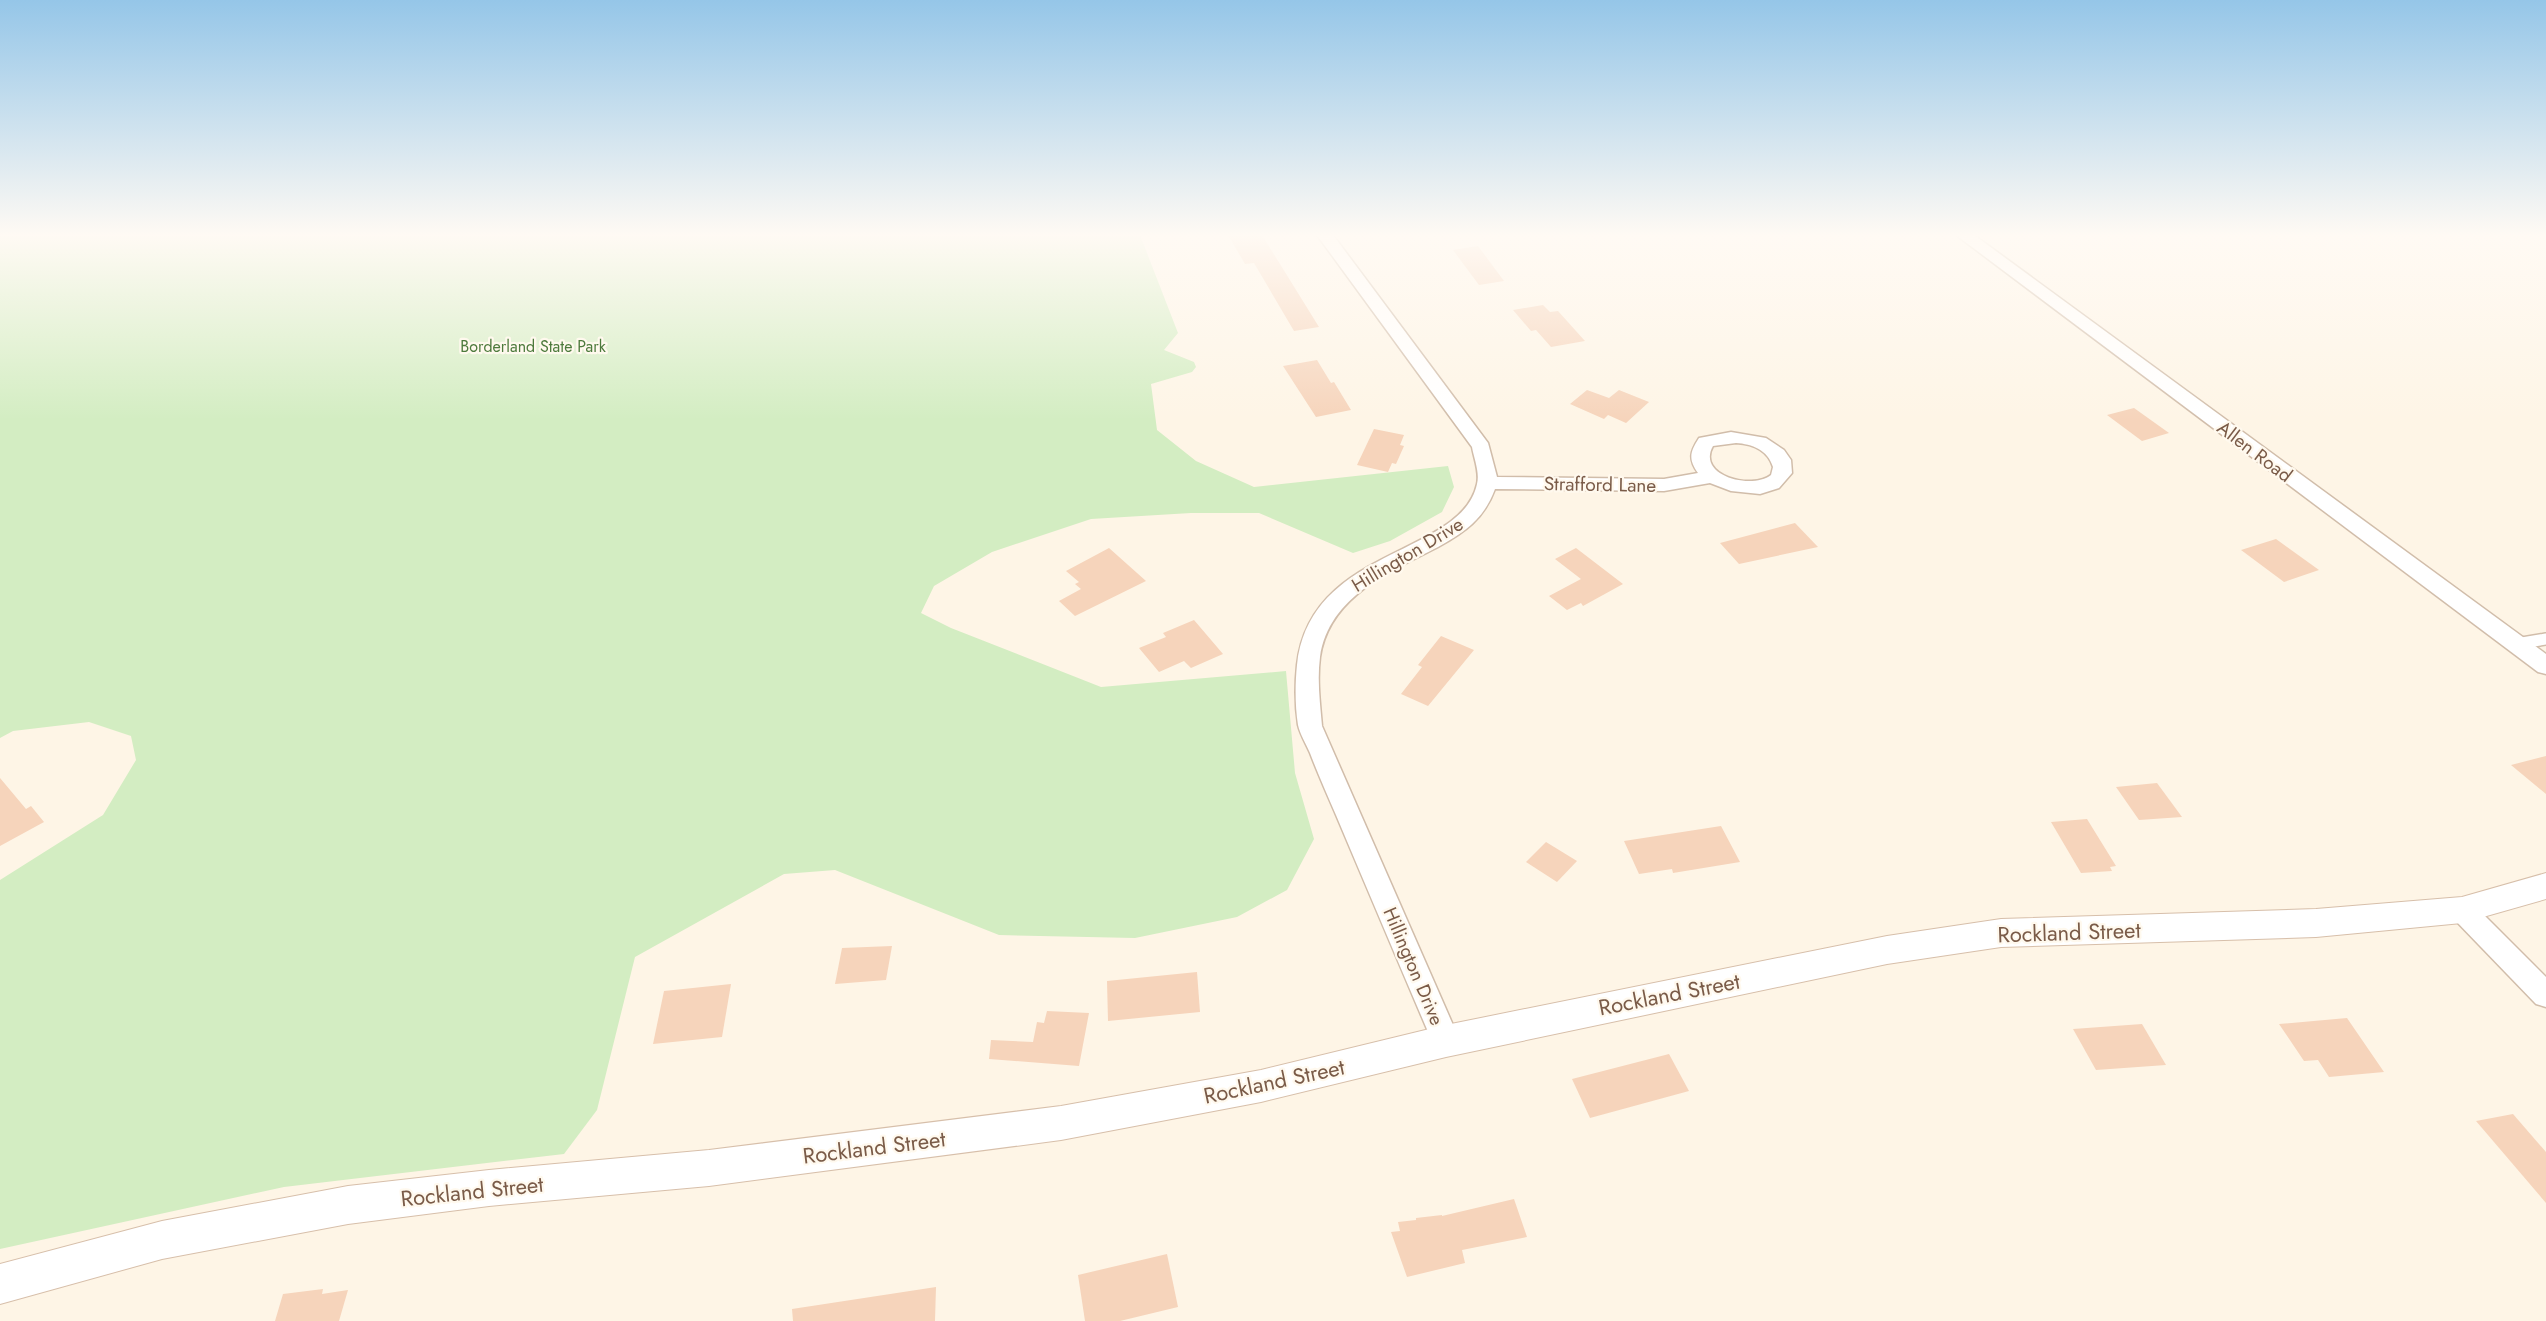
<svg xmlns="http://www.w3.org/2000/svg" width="2546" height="1321" font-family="Jost,sans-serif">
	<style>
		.green { fill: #d3edc2 }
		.building { fill: #f6d4bb }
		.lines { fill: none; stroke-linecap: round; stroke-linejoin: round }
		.lane-casing { stroke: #d1bdaa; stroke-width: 14 }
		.street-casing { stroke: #d1bdaa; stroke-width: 3 }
		.secondary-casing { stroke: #d7bfaa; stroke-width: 2 }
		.lane { stroke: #fff; stroke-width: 11 }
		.street { fill: #fff; fill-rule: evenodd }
		.secondary { fill: #fff; fill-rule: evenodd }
		.labels { text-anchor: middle; stroke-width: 4.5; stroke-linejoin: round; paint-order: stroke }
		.far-park-label { font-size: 16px; fill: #4d7a3c; stroke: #fff9ee }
		.street-label { font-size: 19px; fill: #7a5b48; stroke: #fff9ee }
		.near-street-label { font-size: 22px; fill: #7a5b48; stroke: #fff9ee }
	</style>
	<rect width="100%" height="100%" fill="#fef5e6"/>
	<path class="green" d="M 0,235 L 1140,235 L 1178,333 L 1164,350 L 1194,362 L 1196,367 L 1192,372 L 1151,384 L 1157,430 L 1196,461 L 1254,487 L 1448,466 L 1454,487 L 1442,512 L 1390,541 L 1353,553 L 1259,513 L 1191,513 L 1091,519 L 992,552 L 934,586 L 921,613 L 951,628 L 1101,687 L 1286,671 L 1295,773 L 1314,839 L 1287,890 L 1237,917 L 1135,938 L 999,935 L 835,870 L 784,874 L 635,957 L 597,1110 L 564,1154 L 284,1187 L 0,1249 L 0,880 L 103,815 L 136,760 L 131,736 L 89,722 L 13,731 L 0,738 Z"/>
	<g class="building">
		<path d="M 1228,235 L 1262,235 L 1319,327 L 1294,331 L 1254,263 L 1245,264 Z"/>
		<path d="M 1478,246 L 1504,281 L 1479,285 L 1453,250 Z"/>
		<path d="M 1543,305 L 1550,312 L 1558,311 L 1585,341 L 1551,347 L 1536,330 L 1531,331 L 1513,310 Z"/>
		<path d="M 1317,360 L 1331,383 L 1334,382 L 1351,410 L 1316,417 L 1283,366 Z"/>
		<path d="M 1587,390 L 1609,398 L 1619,390 L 1649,402 L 1626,423 L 1608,415 L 1604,419 L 1570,404 Z"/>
		<path d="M 2134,408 L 2169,433 L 2142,441 L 2107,415 Z"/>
		<path d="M 1374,429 L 1404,435 L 1400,445 L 1404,446 L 1396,464 L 1392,463 L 1388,472 L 1357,465 Z"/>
		<path d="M 1795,523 L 1818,547 L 1739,564 L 1720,543 Z"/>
		<path d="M 2276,539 L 2319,570 L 2284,582 L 2241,550 Z"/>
		<path d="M 1109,548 L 1146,581 L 1075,616 L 1059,601 L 1081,589 L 1075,584 L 1079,582 L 1066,571 Z"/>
		<path d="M 1576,548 L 1623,584 L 1583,606 L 1581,603 L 1567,610 L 1549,596 L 1581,579 L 1555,559 Z"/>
		<path d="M 1194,620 L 1223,654 L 1191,668 L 1184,661 L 1159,672 L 1139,648 L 1166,637 L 1163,633 Z"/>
		<path d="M 1441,636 L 1474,650 L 1428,706 L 1401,694 L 1422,667 L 1418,665 Z"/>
		<path d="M 2546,756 L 2546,794 L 2511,765 Z"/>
		<path d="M 0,778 L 26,809 L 31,806 L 44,822 L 0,846 Z"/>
		<path d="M 2157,783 L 2182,817 L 2139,820 L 2116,787 Z"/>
		<path d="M 2087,819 L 2116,866 L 2110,867 L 2112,871 L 2081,873 L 2051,822 Z"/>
		<path d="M 1721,826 L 1740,862 L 1673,873 L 1672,869 L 1639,874 L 1624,841 Z"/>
		<path d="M 1546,842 L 1577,861 L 1557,882 L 1526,862 Z"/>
		<path d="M 892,946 L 886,980 L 835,984 L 842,948 Z"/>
		<path d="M 1197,972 L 1200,1012 L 1108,1021 L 1107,981 Z"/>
		<path d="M 731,984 L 722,1037 L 653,1044 L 664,991 Z"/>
		<path d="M 1047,1011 L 1089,1013 L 1079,1066 L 989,1059 L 991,1040 L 1033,1042 L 1037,1022 L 1044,1023 Z"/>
		<path d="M 2347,1018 L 2384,1072 L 2329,1077 L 2318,1060 L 2304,1061 L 2279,1024 Z"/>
		<path d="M 2142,1024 L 2166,1065 L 2096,1070 L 2073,1029 Z"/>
		<path d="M 1669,1054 L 1689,1091 L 1590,1118 L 1572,1079 Z"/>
		<path d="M 2513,1114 L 2546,1152 L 2546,1203 L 2476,1121 Z"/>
		<path d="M 1514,1199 L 1527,1237 L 1462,1250 L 1465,1263 L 1407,1277 L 1391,1232 L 1400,1231 L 1398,1222 L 1416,1220 L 1416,1218 L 1442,1215 L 1442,1216 Z"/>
		<path d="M 1167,1254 L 1178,1307 L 1120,1321 L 1085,1321 L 1078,1275 Z"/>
		<path d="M 936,1287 L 935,1321 L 793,1321 L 792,1309 Z"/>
		<path d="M 323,1289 L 322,1294 L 348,1290 L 339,1321 L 275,1321 L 283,1294 Z"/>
	</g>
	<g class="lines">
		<defs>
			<path id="lane" d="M 2516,644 L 2546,639"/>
			<g id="street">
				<path d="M 1317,235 L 1333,235 L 1488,443 L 1497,477 L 1664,479 L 1698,473 C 1688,459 1690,452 1699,438 L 1731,432 L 1766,438 L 1784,450 L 1791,460 L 1792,473 L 1779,488 L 1760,494 L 1731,491 L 1710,483 L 1664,491 L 1495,489 C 1484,519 1465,532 1438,547 C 1390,572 1329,596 1320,657 C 1317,680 1320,703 1322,726 L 1460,1041 L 1456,1050 L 1446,1054 L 1436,1050 L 1432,1041 C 1400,966 1368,891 1336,815 C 1327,794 1318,774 1310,753 C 1306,744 1300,734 1298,725 C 1295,706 1295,684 1297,665 C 1310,546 1461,557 1477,484 C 1480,472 1474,459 1472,447 ZM 1736,443 C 1752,444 1768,450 1773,467 L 1771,475 C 1752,490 1696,476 1713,446 Z"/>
				<path d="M 1956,235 L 1974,235 L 2546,654 L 2546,674 L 2538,672 Z"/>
				<path d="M 2462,899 L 2471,902 L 2546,977 L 2546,1007 L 2536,1004 L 2453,918 L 2449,910 L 2453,902 Z"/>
			</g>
			<path id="secondary" d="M 2546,873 L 2546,899 L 2462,923 L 2316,937 L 2001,947 L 1887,964 L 1446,1057 L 1261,1102 L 1061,1140 L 709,1186 L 489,1206 L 348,1224 L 162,1259 L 0,1304 L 0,1264 L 162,1221 L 348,1186 L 489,1170 L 709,1150 L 1061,1106 L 1261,1070 L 1446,1025 L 1887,936 L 2001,919 L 2316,909 L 2462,897 Z"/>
		</defs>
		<use href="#lane" class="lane-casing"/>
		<use href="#street" class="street-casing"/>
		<use href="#secondary" class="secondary-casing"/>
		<use href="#lane" class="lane"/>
		<use href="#street" class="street"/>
		<use href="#secondary" class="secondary"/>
	</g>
	<linearGradient id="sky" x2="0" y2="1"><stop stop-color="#95c6e8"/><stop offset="0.56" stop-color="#fffaf4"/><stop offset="1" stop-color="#fffaf4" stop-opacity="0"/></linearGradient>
	<rect width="2546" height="420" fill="url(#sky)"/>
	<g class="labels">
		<g class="far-park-label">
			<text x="533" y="352">Borderland State Park</text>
		</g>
		<g class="street-label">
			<text transform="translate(2255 451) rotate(37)" y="7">Allen Road</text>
			<text transform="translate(1600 484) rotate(1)" y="7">Strafford Lane</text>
			<text transform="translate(1407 554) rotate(-31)" y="7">Hillington Drive</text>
			<text transform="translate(1414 966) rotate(67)" y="7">Hillington Drive</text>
		</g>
		<g class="near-street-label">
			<text transform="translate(2069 932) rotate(-2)" y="8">Rockland Street</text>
			<text transform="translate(1669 994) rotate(-11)" y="8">Rockland Street</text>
			<text transform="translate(1274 1081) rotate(-12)" y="8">Rockland Street</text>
			<text transform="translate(874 1147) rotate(-7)" y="8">Rockland Street</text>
			<text transform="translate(472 1191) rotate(-6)" y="8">Rockland Street</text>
		</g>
	</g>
</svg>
